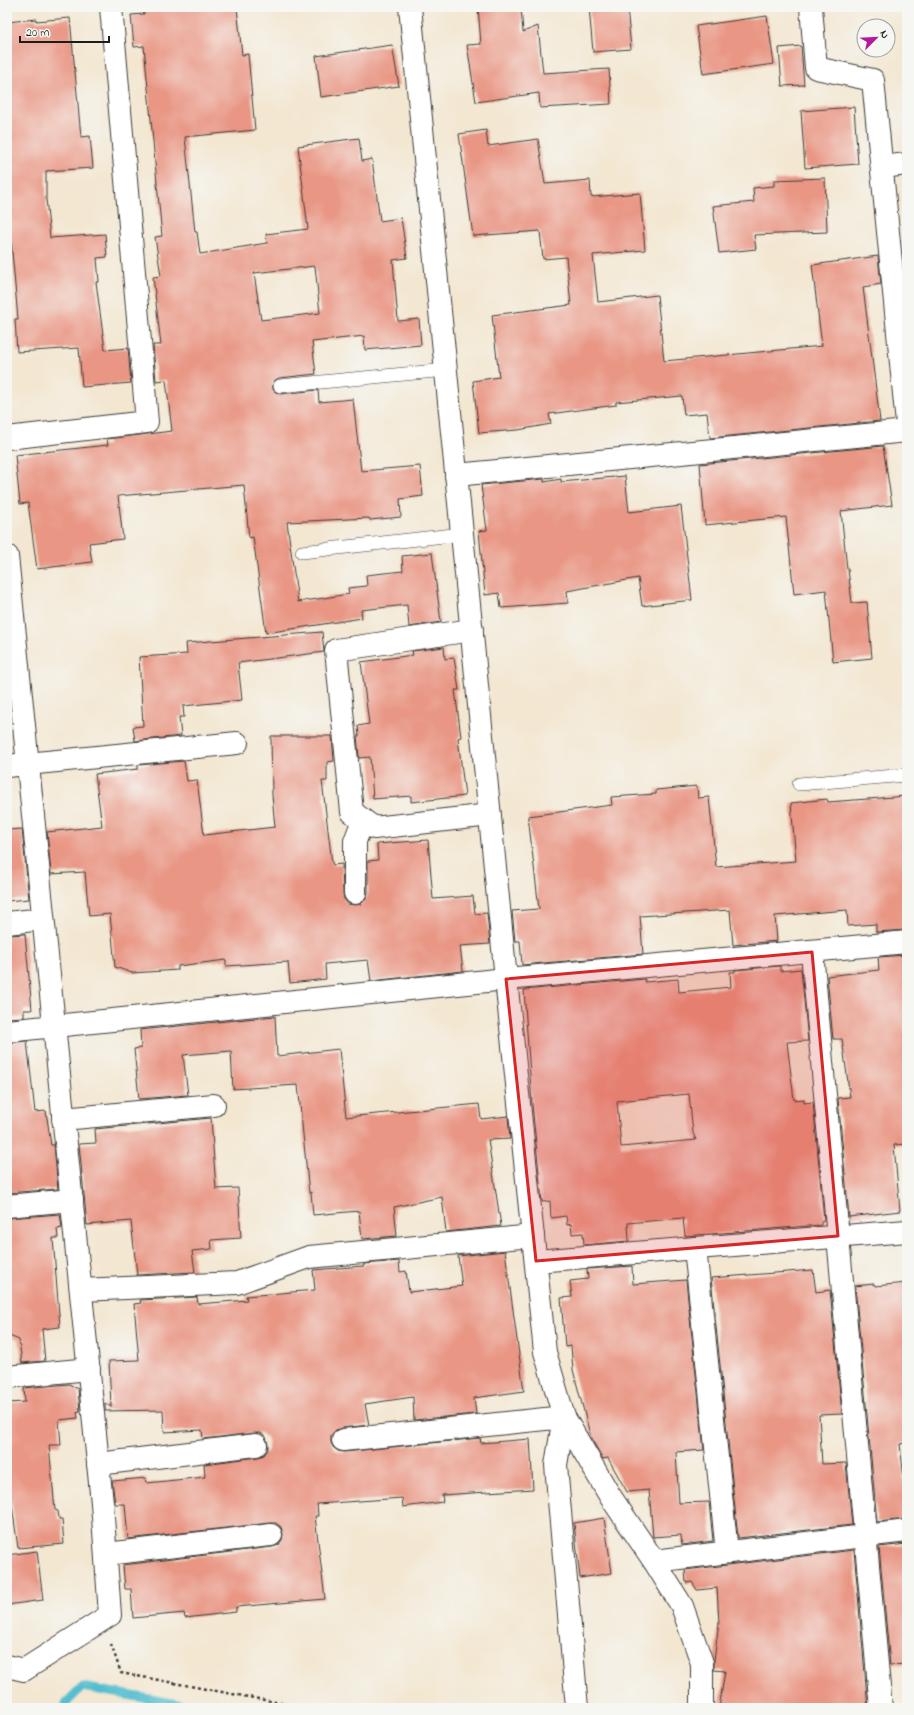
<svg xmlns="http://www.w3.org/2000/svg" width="914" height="1715" font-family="'Indie Flower',sans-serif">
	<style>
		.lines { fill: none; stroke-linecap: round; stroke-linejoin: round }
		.stream { stroke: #53becf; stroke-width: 9 }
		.building { fill: #e99684; fill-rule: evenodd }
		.service-casing { stroke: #3c3a37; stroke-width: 14 }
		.minor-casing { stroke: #3c3a37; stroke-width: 24 }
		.path { stroke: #3c3a37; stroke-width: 2.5; stroke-dasharray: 3 3; stroke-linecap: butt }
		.service { stroke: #fff; stroke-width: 13 }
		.minor { stroke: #fff; stroke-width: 22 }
		.marked { fill: #d62828; fill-opacity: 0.2; stroke: #d62828; stroke-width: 3; stroke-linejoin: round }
	</style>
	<rect width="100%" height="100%" fill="#f6f6f2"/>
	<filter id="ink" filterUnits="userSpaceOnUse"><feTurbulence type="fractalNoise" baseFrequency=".025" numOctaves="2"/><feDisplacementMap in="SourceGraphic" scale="8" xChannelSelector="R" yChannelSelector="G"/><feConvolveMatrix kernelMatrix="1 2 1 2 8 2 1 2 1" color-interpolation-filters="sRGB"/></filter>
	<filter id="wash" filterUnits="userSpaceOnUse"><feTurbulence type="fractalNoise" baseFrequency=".012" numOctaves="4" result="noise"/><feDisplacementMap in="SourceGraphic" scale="16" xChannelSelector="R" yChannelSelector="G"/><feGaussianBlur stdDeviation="0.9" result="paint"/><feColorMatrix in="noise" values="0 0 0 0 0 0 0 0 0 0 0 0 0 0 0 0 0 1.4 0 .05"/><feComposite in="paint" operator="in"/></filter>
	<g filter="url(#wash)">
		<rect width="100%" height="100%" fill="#f3e7d2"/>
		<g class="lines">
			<path class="stream" d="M 65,1708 L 67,1702 L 82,1687 L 201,1708"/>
		</g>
		<g id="blocks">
			<g class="building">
				<path d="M 143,7 L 237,7 L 242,55 L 248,54 L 255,130 L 185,137 L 195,232 L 197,232 L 200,254 L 267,243 L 266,234 L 308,229 L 298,146 L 359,138 L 362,161 L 372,159 L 380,221 L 401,218 L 407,258 L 393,260 L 398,321 L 419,319 L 421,345 L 365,350 L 364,336 L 312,342 L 316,374 L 279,378 L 275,380 L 272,386 L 274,391 L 280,394 L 318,390 L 319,402 L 353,399 L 361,471 L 420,466 L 423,496 L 400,499 L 401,517 L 370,520 L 369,518 L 287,522 L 298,602 L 349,594 L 348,588 L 367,586 L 366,575 L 403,571 L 402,556 L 432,553 L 441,622 L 409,627 L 407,605 L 361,610 L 362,618 L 266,633 L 253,537 L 249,538 L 244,485 L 118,496 L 123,539 L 89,543 L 92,562 L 37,569 L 28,503 L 20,504 L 15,455 L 108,445 L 107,439 L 172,431 L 166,380 L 156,381 L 153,345 L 161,345 L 153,277 L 161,276 L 155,237 L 162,236 L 144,46 L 134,47 L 131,15 L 144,14 ZM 315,266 L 320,313 L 261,320 L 254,273 Z"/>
				<path d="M 478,7 L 521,7 L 523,32 L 538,26 L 543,73 L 609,69 L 611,104 L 540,108 L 539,93 L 476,102 L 467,45 L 481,44 Z"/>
				<path d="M 589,7 L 627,7 L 631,49 L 593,52 Z"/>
				<path d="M 767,16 L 774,64 L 703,74 L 696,26 Z"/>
				<path d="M 70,18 L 81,137 L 90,136 L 93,168 L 46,171 L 46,198 L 50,238 L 105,234 L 107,257 L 97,258 L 99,282 L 96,282 L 105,350 L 128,348 L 131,383 L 82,387 L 79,348 L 17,352 L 15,319 L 18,319 L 11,240 L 7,241 L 7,139 L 12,139 L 7,84 L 7,22 L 36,19 L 36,21 Z"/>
				<path d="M 392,45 L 399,86 L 321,97 L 316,56 Z"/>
				<path d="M 801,46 L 804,85 L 782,86 L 779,48 Z"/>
				<path d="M 854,107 L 858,164 L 805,168 L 801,111 Z"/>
				<path d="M 486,130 L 488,146 L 538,139 L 545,184 L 590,180 L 591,197 L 640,193 L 645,250 L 593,255 L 598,302 L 657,295 L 664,361 L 822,346 L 812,265 L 878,256 L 881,284 L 863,287 L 880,421 L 710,438 L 707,413 L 684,415 L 682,396 L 616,402 L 616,405 L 549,414 L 551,424 L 518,430 L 479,433 L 473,381 L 499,377 L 492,315 L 571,305 L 566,257 L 543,259 L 540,231 L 473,236 L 459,134 Z"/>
				<path d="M 825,178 L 827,232 L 754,235 L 756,249 L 719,253 L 713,206 L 754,202 L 753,188 L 774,186 L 774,180 Z"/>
				<path d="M 907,251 L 907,281 L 905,281 L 903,252 Z"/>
				<path d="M 883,446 L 892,505 L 841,511 L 847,569 L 848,569 L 852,603 L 867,602 L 872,658 L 833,662 L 826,590 L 794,594 L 786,517 L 705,525 L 700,464 Z"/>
				<path d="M 625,476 L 629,512 L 681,506 L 692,600 L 642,606 L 638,578 L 567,591 L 568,603 L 501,608 L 499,593 L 485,595 L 479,531 L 487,530 L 481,485 L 544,479 L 544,482 L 561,479 L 561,482 Z"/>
				<path d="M 322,632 L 324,652 L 238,663 L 242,700 L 183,706 L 184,717 L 179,717 L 181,736 L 135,741 L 133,727 L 143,726 L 139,657 L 187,654 L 186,643 Z"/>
				<path d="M 444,647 L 445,659 L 454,658 L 459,690 L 455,690 L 461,737 L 458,738 L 465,796 L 411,802 L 411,796 L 373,799 L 370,757 L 359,758 L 357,736 L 359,736 L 358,726 L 369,724 L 361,662 L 413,655 L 412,651 Z"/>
				<path d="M 271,736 L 332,736 L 334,761 L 327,762 L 327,781 L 322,781 L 332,863 L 333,865 L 342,864 L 343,893 L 344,899 L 348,904 L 355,905 L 361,904 L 366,899 L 368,893 L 368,861 L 378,860 L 377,844 L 428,840 L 433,899 L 473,896 L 475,914 L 487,913 L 490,944 L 460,946 L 463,971 L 371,981 L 368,960 L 325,964 L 326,979 L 290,983 L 288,962 L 226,966 L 226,960 L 178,966 L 178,970 L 132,973 L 115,967 L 110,914 L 89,916 L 85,872 L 51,874 L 47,832 L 102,826 L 95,774 L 138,769 L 138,765 L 184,761 L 187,781 L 197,780 L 204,835 L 275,827 L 272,795 Z"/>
				<path d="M 697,786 L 698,798 L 709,797 L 716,867 L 796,861 L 791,803 L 827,799 L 828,802 L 907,796 L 907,930 L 876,932 L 876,924 L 848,926 L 847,910 L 775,916 L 777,941 L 733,945 L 730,910 L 640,916 L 643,954 L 522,965 L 520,941 L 515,941 L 512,911 L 539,909 L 528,816 L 612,805 L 611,797 L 656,794 L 656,790 Z"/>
				<path d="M 22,829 L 29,899 L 7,901 L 7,830 Z"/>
				<path d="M 25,934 L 32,1010 L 24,1010 L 24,1017 L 7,1018 L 7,935 Z"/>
				<path d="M 907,955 L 907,1144 L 894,1145 L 900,1211 L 849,1217 L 838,1098 L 850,1097 L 842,1039 L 833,1039 L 827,976 L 879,970 L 878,957 Z"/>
				<path d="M 780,966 L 780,971 L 801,969 L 808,1041 L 787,1042 L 794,1100 L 804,1099 L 804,1103 L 813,1102 L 824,1220 L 821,1221 L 821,1225 L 685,1236 L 683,1218 L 628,1223 L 629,1241 L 584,1245 L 583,1233 L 572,1234 L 571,1224 L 567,1225 L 566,1216 L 551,1218 L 550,1201 L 542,1202 L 532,1104 L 524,990 L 645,979 L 645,982 L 678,979 L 679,992 L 731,987 L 730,972 L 735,972 L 735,970 ZM 689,1094 L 693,1133 L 696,1140 L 621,1147 L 617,1101 Z"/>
				<path d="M 275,1016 L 277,1056 L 339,1049 L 346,1117 L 479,1104 L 481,1119 L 508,1116 L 510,1139 L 488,1140 L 501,1226 L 446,1232 L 442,1197 L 394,1207 L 397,1236 L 362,1239 L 359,1211 L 313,1215 L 311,1192 L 309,1193 L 298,1085 L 233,1089 L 231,1051 L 183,1055 L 188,1095 L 139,1099 L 134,1049 L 141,1048 L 140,1030 Z"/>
				<path d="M 27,1041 L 35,1112 L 46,1111 L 51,1145 L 54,1145 L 58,1189 L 7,1193 L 7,1043 Z"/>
				<path d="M 211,1118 L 216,1189 L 238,1188 L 241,1238 L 211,1240 L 212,1249 L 192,1251 L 195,1272 L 137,1275 L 131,1221 L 87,1225 L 79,1144 L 96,1143 L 95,1129 Z"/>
				<path d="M 60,1214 L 62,1228 L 57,1229 L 58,1238 L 53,1238 L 60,1327 L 42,1329 L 45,1361 L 22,1363 L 19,1340 L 7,1335 L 7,1218 Z"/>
				<path d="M 505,1251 L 524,1391 L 474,1398 L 476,1414 L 414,1420 L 413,1397 L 365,1404 L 369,1425 L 342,1428 L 336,1430 L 331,1435 L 331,1442 L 333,1447 L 338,1451 L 344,1452 L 480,1438 L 481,1443 L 530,1439 L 533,1489 L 442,1495 L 443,1502 L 403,1507 L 402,1498 L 317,1504 L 318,1516 L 315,1516 L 325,1599 L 236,1607 L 236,1612 L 185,1618 L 184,1613 L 133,1618 L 131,1589 L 125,1589 L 123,1565 L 272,1547 L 279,1545 L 282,1540 L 283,1534 L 281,1527 L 276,1523 L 270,1523 L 128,1539 L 125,1504 L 115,1504 L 112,1481 L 146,1478 L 147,1483 L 205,1477 L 204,1464 L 258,1457 L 264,1455 L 268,1450 L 268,1444 L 266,1437 L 261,1433 L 255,1433 L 203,1439 L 202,1430 L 164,1432 L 163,1410 L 105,1411 L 105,1403 L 111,1407 L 109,1361 L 139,1360 L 134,1304 L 141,1303 L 140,1300 L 197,1297 L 198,1304 L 247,1300 L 246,1296 L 315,1290 L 313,1270 L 364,1266 L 364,1264 L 399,1261 L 400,1272 L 406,1271 L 409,1292 L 462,1286 L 458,1256 Z"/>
				<path d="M 632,1266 L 633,1284 L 686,1280 L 704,1450 L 676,1452 L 679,1503 L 709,1502 L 713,1541 L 682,1545 L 681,1535 L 653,1537 L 649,1490 L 627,1492 L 608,1458 L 603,1459 L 591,1438 L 573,1370 L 571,1346 L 565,1347 L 561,1298 L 572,1297 L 570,1281 L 588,1279 L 587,1269 Z"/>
				<path d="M 813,1270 L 816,1292 L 830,1290 L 842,1414 L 819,1415 L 822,1464 L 846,1463 L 852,1525 L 738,1538 L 711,1278 Z"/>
				<path d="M 907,1283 L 907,1443 L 900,1444 L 907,1504 L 907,1519 L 877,1522 L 855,1286 L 874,1284 L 875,1286 Z"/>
				<path d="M 69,1384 L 78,1389 L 80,1411 L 77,1412 L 78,1418 L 59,1420 L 61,1445 L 49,1445 L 55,1510 L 58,1511 L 59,1519 L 62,1519 L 64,1544 L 18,1548 L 11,1498 L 7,1498 L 7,1403 L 25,1402 L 24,1388 Z"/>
				<path d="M 604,1518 L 612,1573 L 580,1578 L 574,1523 Z"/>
				<path d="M 907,1544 L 907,1664 L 890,1665 L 879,1547 Z"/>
				<path d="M 854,1550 L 868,1708 L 719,1708 L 725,1671 L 714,1670 L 714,1660 L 719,1623 L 717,1588 L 697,1590 L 692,1582 L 686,1583 L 685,1570 Z"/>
				<path d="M 37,1551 L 43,1600 L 7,1605 L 7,1555 Z"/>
			</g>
		</g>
	</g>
	<g filter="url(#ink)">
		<use href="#blocks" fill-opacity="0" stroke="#3c3a37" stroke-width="1"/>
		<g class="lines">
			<defs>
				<g id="service">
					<path d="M 280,386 L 446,370"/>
					<path d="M 302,552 L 462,534"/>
					<path d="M 799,784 L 907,775"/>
				</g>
				<g id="minor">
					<path d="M 410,7 L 506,979 L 545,1352 L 564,1417 L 610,1496 L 654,1561 L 682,1606 L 702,1663 L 702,1708"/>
					<path d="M 811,7 L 816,68 L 873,80 L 907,424"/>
					<path d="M 882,167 L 907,164"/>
					<path d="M 7,438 L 147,422 L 111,7"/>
					<path d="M 456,475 L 907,431"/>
					<path d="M 7,556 L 102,1503 L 110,1615 L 24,1670 L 7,1666"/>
					<path d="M 472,630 L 336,650 L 352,812 L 374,828 L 490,815"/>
					<path d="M 7,766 L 237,743"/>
					<path d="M 355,893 L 355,841 L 363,820"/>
					<path d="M 7,923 L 43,919"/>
					<path d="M 812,952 L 881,1708"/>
					<path d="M 7,1031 L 506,979 L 907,942"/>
					<path d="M 63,1119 L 214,1105"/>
					<path d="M 7,1206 L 72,1200"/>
					<path d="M 695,1248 L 727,1552"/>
					<path d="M 536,1261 L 907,1231"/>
					<path d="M 81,1290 L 237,1283 L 309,1257 L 533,1236"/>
					<path d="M 7,1377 L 89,1369"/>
					<path d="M 343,1440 L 564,1417 L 556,1465 L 577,1708"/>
					<path d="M 98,1464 L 256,1445"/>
					<path d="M 106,1554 L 271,1535"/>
					<path d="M 654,1561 L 907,1531"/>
				</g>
			</defs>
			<use href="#service" class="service-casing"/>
			<use href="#minor" class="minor-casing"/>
			<path class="path" d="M 111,1644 L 121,1673 L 307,1708"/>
			<use href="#service" class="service"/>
			<use href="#minor" class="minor"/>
		</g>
	</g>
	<path class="marked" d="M 812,952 L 838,1236 L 536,1261 L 506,979 Z"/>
	<rect width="914" height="1715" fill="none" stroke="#f6f6f2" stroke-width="24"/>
	<g transform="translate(876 38) rotate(66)"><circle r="19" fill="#f6f6f2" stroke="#9f9f9c"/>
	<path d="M0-3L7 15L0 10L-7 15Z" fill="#b5179e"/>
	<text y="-6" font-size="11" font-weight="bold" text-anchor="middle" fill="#1c1c1c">N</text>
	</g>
	<path d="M20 36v6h89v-6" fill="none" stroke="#1c1c1c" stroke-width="2"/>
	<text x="26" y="36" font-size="12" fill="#1c1c1c" stroke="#f6f6f2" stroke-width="3" paint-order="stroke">20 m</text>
</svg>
